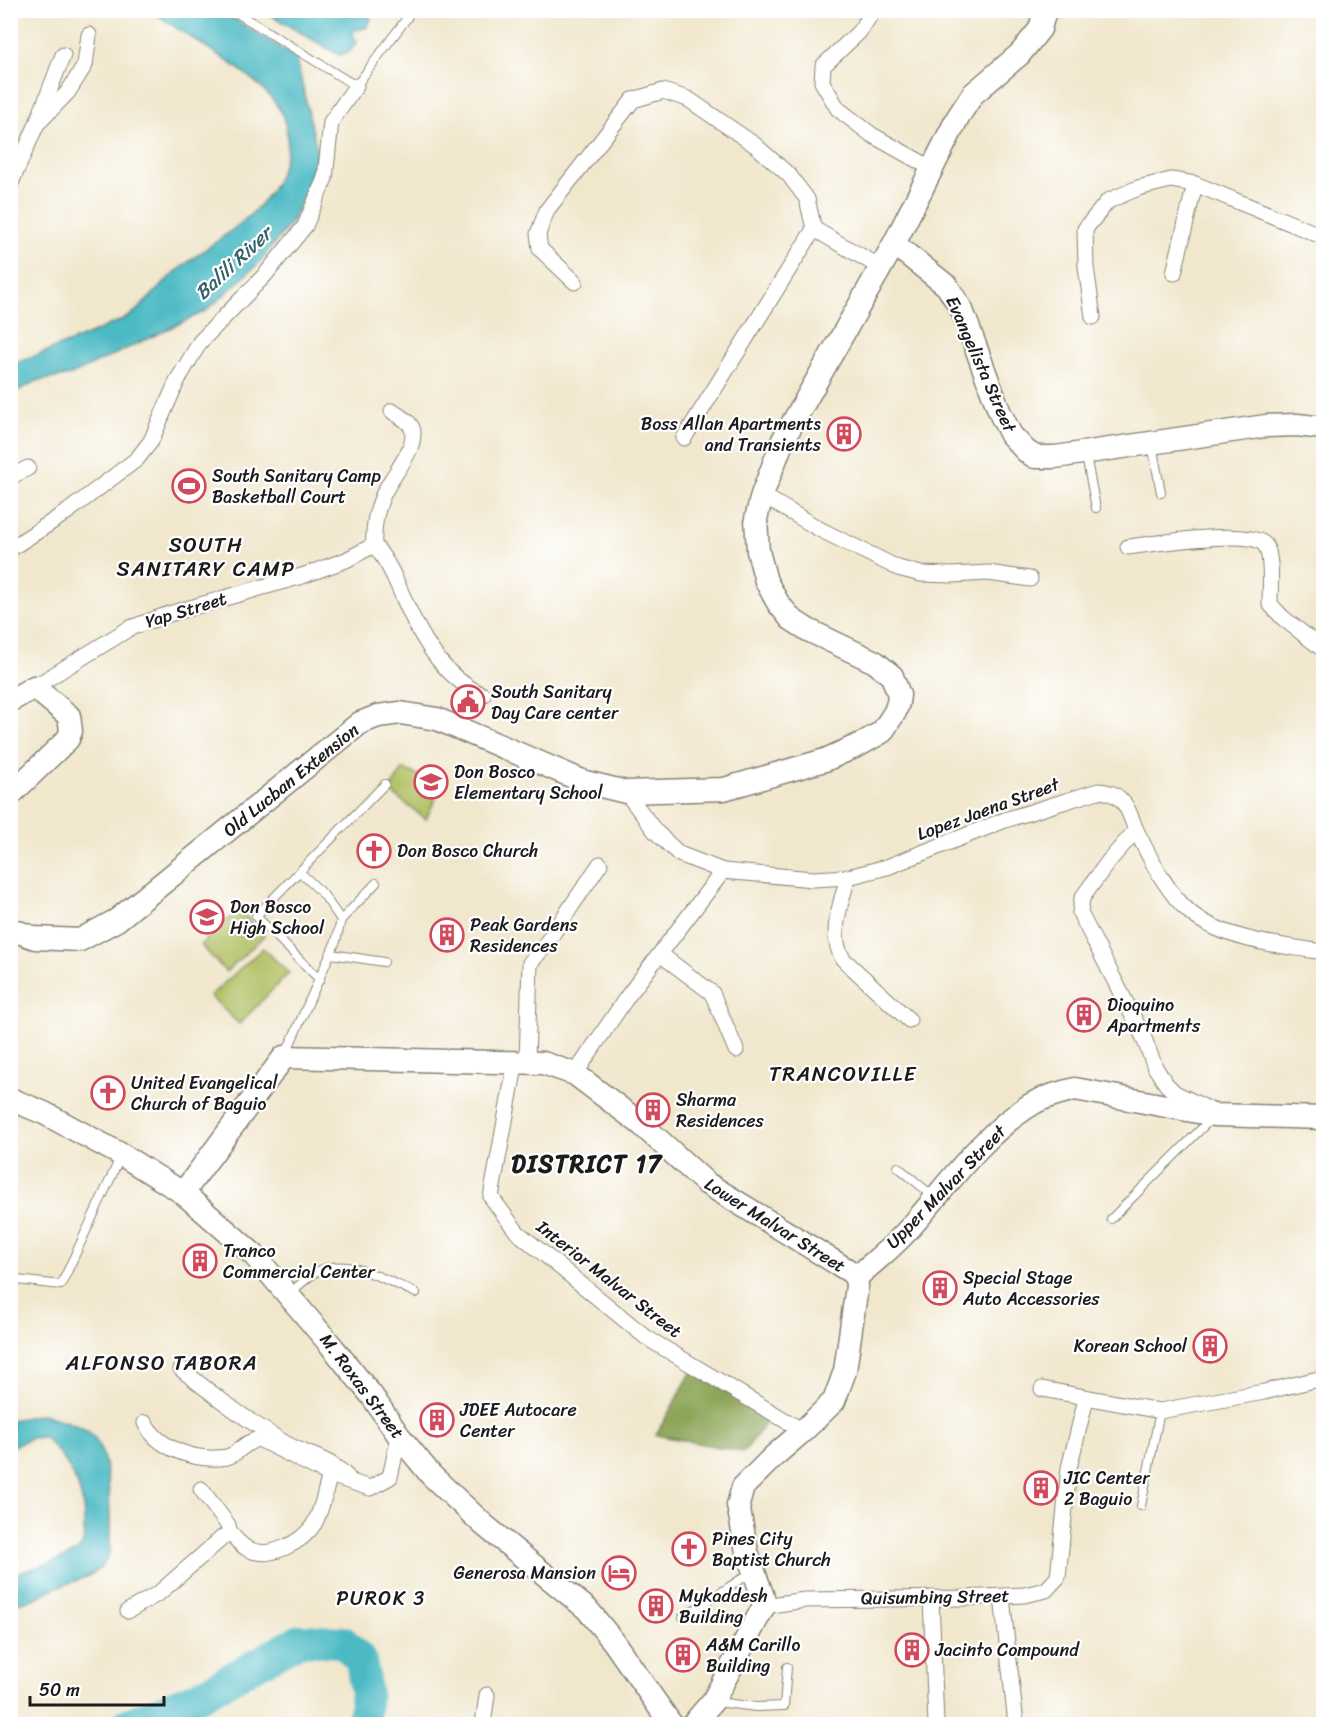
<svg xmlns="http://www.w3.org/2000/svg" width="1334" height="1735" font-family="Sriracha,sans-serif">
	<style>
		.green { fill: #b0bf62; stroke: #666e3f; stroke-width: 1.5 }
		.forest { fill: #8ca658; stroke: #54613a; stroke-width: 1.5 }
		.water { fill: #4cbac4; stroke: #346b70; stroke-width: 1.5 }
		.lines { fill: none; stroke-linecap: round; stroke-linejoin: round }
		.river { stroke: #4cbac4; stroke-width: 32 }
		.lane-casing { stroke: #868274; stroke-width: 10 }
		.street-casing { stroke: #868274; stroke-width: 17 }
		.secondary-casing { stroke: #868274; stroke-width: 25 }
		.lane { stroke: #fff; stroke-width: 8 }
		.street { stroke: #fff; stroke-width: 15 }
		.secondary { stroke: #fff; stroke-width: 22 }
		.labels { text-anchor: middle; stroke-width: 4.5; stroke-linejoin: round; paint-order: stroke }
		.street-label { font-size: 18px; fill: #1c1c1c; stroke: #fff }
		.poi-label { font-size: 18px; fill: #1c1c1c; stroke: #fff; text-anchor: start }
		.water-label { font-size: 20px; font-style: italic; fill: #326368; stroke: #fff }
		.neighbourhood-label { font-size: 20px; letter-spacing: 1.5px; fill: #1c1c1c; stroke: #fff }
		.quarter-label { font-size: 21px; letter-spacing: 1.5px; fill: #1c1c1c; stroke: #fff }
		.district-label { font-size: 24px; font-weight: bold; letter-spacing: 1.5px; fill: #1c1c1c; stroke: #fff }
	</style>
	<rect width="100%" height="100%" fill="#fff"/>
	<filter id="ink" filterUnits="userSpaceOnUse"><feTurbulence type="fractalNoise" baseFrequency=".0167" numOctaves="2"/><feDisplacementMap in="SourceGraphic" scale="12" xChannelSelector="R" yChannelSelector="G"/><feConvolveMatrix kernelMatrix="1 2 1 2 8 2 1 2 1" color-interpolation-filters="sRGB"/></filter>
	<filter id="wash" filterUnits="userSpaceOnUse"><feTurbulence type="fractalNoise" baseFrequency=".008" numOctaves="4" result="noise"/><feDisplacementMap in="SourceGraphic" scale="24" xChannelSelector="R" yChannelSelector="G"/><feGaussianBlur stdDeviation="1.35" result="paint"/><feColorMatrix in="noise" values="0 0 0 0 0 0 0 0 0 0 0 0 0 0 0 0 0 1.4 0 .05"/><feComposite in="paint" operator="in"/></filter>
	<g filter="url(#wash)">
		<rect width="100%" height="100%" fill="#f1e7cd"/>
		<g class="green">
			<path d="M 403,769 L 442,785 L 426,819 L 389,791 Z"/>
			<path d="M 239,909 L 264,936 L 226,972 L 201,945 Z"/>
			<path d="M 263,948 L 289,973 L 239,1024 L 210,996 Z"/>
		</g>
		<path class="forest" d="M 692,1371 L 769,1419 L 744,1452 L 656,1435 Z"/>
		<g class="water">
			<path d="M 152,11 L 221,11 L 296,57 L 317,150 L 313,173 L 293,220 L 257,265 L 206,311 L 71,375 L 37,381 L 11,394 L 11,365 C 42,353 73,342 103,328 C 111,324 121,321 128,317 C 145,306 156,289 171,276 C 214,237 272,218 286,154 C 289,140 287,123 280,110 C 258,72 188,39 152,11 Z"/>
			<path d="M 263,11 L 369,11 L 371,19 L 366,28 L 354,30 L 353,33 L 356,43 L 350,52 L 339,55 Z"/>
			<path d="M 42,1414 C 55,1418 80,1424 90,1433 C 113,1453 110,1521 110,1550 C 104,1578 77,1579 55,1588 C 49,1590 44,1594 38,1597 C 30,1601 19,1602 11,1604 L 11,1575 C 27,1569 68,1560 79,1549 C 85,1543 84,1535 84,1527 C 85,1489 71,1464 44,1437 L 31,1438 L 11,1447 L 11,1420 Z"/>
		</g>
		<g class="lines">
			<path class="river" d="M 128,1724 L 199,1696 L 300,1640 L 343,1642 L 361,1660 L 366,1693 L 363,1724"/>
		</g>
	</g>
	<g filter="url(#ink)">
		<g class="lines">
			<defs>
				<g id="lane">
					<path d="M 232,10 L 356,86 L 407,18 L 410,10"/>
					<path d="M 1152,444 L 1161,493"/>
					<path d="M 1086,456 L 1096,508"/>
					<path d="M 341,920 L 376,883"/>
					<path d="M 331,954 L 384,962"/>
					<path d="M 320,980 L 256,916 L 385,784"/>
					<path d="M 286,1053 L 336,941 L 341,920 L 323,894 L 300,872"/>
					<path d="M 898,1167 L 934,1197"/>
					<path d="M 1111,1219 L 1212,1118"/>
					<path d="M 17,1280 L 61,1285 L 121,1156"/>
					<path d="M 290,1293 C 298,1286 307,1278 316,1272 C 347,1255 387,1281 416,1293"/>
					<path d="M 1141,1506 L 1160,1411"/>
					<path d="M 683,1617 L 752,1572"/>
					<path d="M 717,1702 L 756,1707 L 784,1706 L 787,1667"/>
				</g>
				<g id="street">
					<path d="M 874,10 L 859,32 L 823,66 L 822,82 L 838,109 L 872,135 L 931,168"/>
					<path d="M 40,121 L 68,92 L 85,65 L 89,35"/>
					<path d="M 10,185 L 36,126 L 63,55"/>
					<path d="M 1174,273 L 1195,184"/>
					<path d="M 575,282 L 540,249 L 538,234 L 547,210 L 633,100 L 663,91 L 688,99 L 755,145 L 789,175 L 807,199 L 814,229 L 880,267"/>
					<path d="M 1093,317 L 1086,267 L 1085,229 L 1108,201 L 1138,188 L 1171,180 L 1195,184 L 1324,237"/>
					<path d="M 392,411 C 400,417 413,422 413,433 C 414,453 390,478 383,495 C 376,511 373,529 374,545 C 390,564 397,583 407,606 C 424,643 445,678 483,695"/>
					<path d="M 684,438 L 814,229"/>
					<path d="M 10,477 L 28,468"/>
					<path d="M 762,495 L 821,530 L 898,568 L 921,574 L 952,575 L 988,573 L 1030,579"/>
					<path d="M 1128,547 C 1152,544 1251,528 1265,545 C 1273,556 1270,590 1270,604 L 1283,618 L 1324,650"/>
					<path d="M 10,549 L 67,512 L 137,459 L 151,441 L 177,381 L 200,342 L 265,275 L 305,226 L 325,178 L 331,122 L 356,86"/>
					<path d="M 34,687 L 130,628 L 169,614 L 302,576 L 346,560 L 374,545"/>
					<path d="M 626,792 L 655,831 L 679,854 L 723,871 L 813,879 L 848,877 L 887,867 L 1005,820 L 1098,791 C 1109,792 1114,793 1122,801 C 1129,808 1132,821 1136,830 C 1150,858 1167,894 1192,914 C 1225,940 1283,946 1324,952"/>
					<path d="M 1136,830 L 1108,862 L 1082,898 L 1080,913 L 1143,1036 L 1155,1067 L 1166,1084 L 1175,1093 L 1208,1109"/>
					<path d="M 848,877 C 841,903 828,935 843,959 L 909,1020"/>
					<path d="M 660,954 L 712,993 L 736,1050"/>
					<path d="M 516,1061 L 491,1197 L 517,1232 L 647,1338 L 803,1431"/>
					<path d="M 527,1062 L 530,963 L 543,948 L 600,864"/>
					<path d="M 575,1074 L 627,997 L 723,871"/>
					<path d="M 181,1369 C 213,1395 245,1419 280,1440 C 303,1455 330,1457 348,1478"/>
					<path d="M 1042,1389 L 1160,1411 L 1264,1392 L 1314,1380 L 1324,1381"/>
					<path d="M 145,1423 C 159,1450 198,1462 227,1457 C 239,1454 243,1442 259,1439 L 330,1475"/>
					<path d="M 201,1489 L 228,1525 L 230,1533"/>
					<path d="M 230,1533 C 235,1538 241,1546 248,1549 C 269,1560 302,1543 314,1524 C 322,1511 325,1490 330,1475 L 370,1488 L 390,1477 L 399,1436"/>
					<path d="M 1002,1597 L 1016,1724"/>
					<path d="M 931,1598 L 936,1724"/>
					<path d="M 764,1606 L 805,1600 L 963,1598 L 1024,1595 L 1046,1590 L 1058,1577 L 1069,1468 L 1086,1399"/>
					<path d="M 128,1611 L 159,1593 L 222,1538 L 230,1533"/>
					<path d="M 483,1724 L 487,1695"/>
				</g>
				<g id="secondary">
					<path d="M 894,244 L 947,286 L 962,310 L 1000,413 L 1011,435 L 1026,451 L 1035,457 L 1055,457 L 1266,426 L 1297,425 L 1324,428"/>
					<path d="M 10,701 L 34,687 L 69,716 L 71,731 L 68,739 L 10,795"/>
					<path d="M 10,929 L 35,938 L 80,940 L 117,920 L 360,723 L 378,716 L 400,713 L 437,719 L 585,782 L 626,792 L 724,789 L 825,760 L 861,744 L 882,732 L 895,712 L 898,703 L 899,695 L 892,676 L 875,662 L 808,630 L 791,619 L 778,603 L 766,581 L 758,551 L 756,519 L 762,495 L 783,440 L 894,244 L 958,117 L 973,94 L 1020,54 L 1040,29 L 1045,10"/>
					<path d="M 10,1099 L 44,1113 L 122,1155 L 183,1193 L 254,1255 L 329,1343 L 372,1396 L 399,1436 L 431,1475 L 484,1525 L 587,1609 L 613,1641 L 671,1724"/>
					<path d="M 183,1193 L 284,1057 L 543,1063 L 575,1074 L 641,1124 L 706,1183 L 851,1272 L 856,1278 L 857,1286 L 845,1371 L 834,1401 L 803,1431 L 774,1456 L 743,1487 L 738,1505 L 747,1552 L 763,1597 L 764,1606 L 713,1701 L 693,1724"/>
					<path d="M 856,1278 C 873,1262 892,1248 907,1231 C 946,1188 981,1135 1032,1104 C 1045,1096 1061,1093 1075,1089 L 1214,1115 L 1324,1118"/>
				</g>
			</defs>
			<use href="#lane" class="lane-casing"/>
			<use href="#street" class="street-casing"/>
			<use href="#secondary" class="secondary-casing"/>
			<use href="#lane" class="lane"/>
			<use href="#street" class="street"/>
			<use href="#secondary" class="secondary"/>
		</g>
	</g>
	<defs>
		<symbol id="building-ring" viewBox="-11 -11 22 22"><circle r="9.5" fill="#fff" stroke="#d1495b" stroke-width="1.5"/><path d="M-4-6H4V6H1V3H-1V6H-4ZM-2.5-4.3h1.7v1.8h-1.7ZM.8-4.3h1.7v1.8H.8ZM-2.5-1h1.7V.8h-1.7ZM.8-1h1.7V.8H.8Z" fill="#d1495b"/></symbol>
		<symbol id="stadium-ring" viewBox="-11 -11 22 22"><circle r="9.5" fill="#fff" stroke="#d1495b" stroke-width="1.5"/><path d="M0-5a6.5 5 0 1 0 0 10a6.5 5 0 1 0 0-10ZM-3.5-1.8h7v3.6h-7Z" fill="#d1495b"/></symbol>
		<symbol id="civic-ring" viewBox="-11 -11 22 22"><circle r="9.5" fill="#fff" stroke="#d1495b" stroke-width="1.5"/><path d="M-.6-6.5H3V-4.5H.6V-3L4-1V1h2V6H-6V1h2V-1L-.6-3ZM-1.2 2.5V6h2.4V2.5Z" fill="#d1495b"/></symbol>
		<symbol id="school-ring" viewBox="-11 -11 22 22"><circle r="9.5" fill="#fff" stroke="#d1495b" stroke-width="1.5"/><path d="M0-5L7-2L0 1L-7-2ZM-4 1L0 2.5L4 1V4Q0 6-4 4Z" fill="#d1495b"/></symbol>
		<symbol id="church-ring" viewBox="-11 -11 22 22"><circle r="9.5" fill="#fff" stroke="#d1495b" stroke-width="1.5"/><path d="M-1.2-6h2.4v3.5h3.3v2.4h-3.3V6h-2.4V-.1h-3.3v-2.4h3.3Z" fill="#d1495b"/></symbol>
		<symbol id="hotel-ring" viewBox="-11 -11 22 22"><circle r="9.5" fill="#fff" stroke="#d1495b" stroke-width="1.5"/><path d="M-6-4.5h1.5V1H6V5H4.5V3h-9V5H-6ZM-4 0a1.8 1.8 0 1 1 3.6 0ZM.5 0V-2.5h3Q6-2.5 6 0Z" fill="#d1495b"/></symbol>
	</defs>
	<g fill-rule="evenodd">
		<use href="#building-ring" x="825" y="415" width="38" height="38"/>
		<use href="#stadium-ring" x="170" y="467" width="38" height="38"/>
		<use href="#civic-ring" x="449" y="683" width="38" height="38"/>
		<use href="#school-ring" x="412" y="763" width="38" height="38"/>
		<use href="#church-ring" x="355" y="832" width="38" height="38"/>
		<use href="#school-ring" x="188" y="898" width="38" height="38"/>
		<use href="#building-ring" x="428" y="916" width="38" height="38"/>
		<use href="#building-ring" x="1065" y="996" width="38" height="38"/>
		<use href="#church-ring" x="89" y="1074" width="38" height="38"/>
		<use href="#building-ring" x="634" y="1091" width="38" height="38"/>
		<use href="#building-ring" x="181" y="1242" width="38" height="38"/>
		<use href="#building-ring" x="921" y="1269" width="38" height="38"/>
		<use href="#building-ring" x="1191" y="1327" width="38" height="38"/>
		<use href="#building-ring" x="418" y="1401" width="38" height="38"/>
		<use href="#building-ring" x="1022" y="1469" width="38" height="38"/>
		<use href="#church-ring" x="670" y="1530" width="38" height="38"/>
		<use href="#hotel-ring" x="600" y="1554" width="38" height="38"/>
		<use href="#building-ring" x="637" y="1587" width="38" height="38"/>
		<use href="#building-ring" x="893" y="1631" width="38" height="38"/>
		<use href="#building-ring" x="664" y="1636" width="38" height="38"/>
	</g>
	<g class="labels">
		<g class="street-label">
			<text transform="translate(981 364) rotate(66)" y="6">Evangelista Street</text>
			<text transform="translate(186 610) rotate(-17)" y="6">Yap Street</text>
			<text transform="translate(291 780) rotate(-39)" y="6">Old Lucban Extension</text>
			<text transform="translate(988 809) rotate(-20)" y="6">Lopez Jaena Street</text>
			<text transform="translate(946 1187) rotate(-46)" y="6">Upper Malvar Street</text>
			<text transform="translate(775 1225) rotate(32)" y="6">Lower Malvar Street</text>
			<text transform="translate(609 1279) rotate(38)" y="6">Interior Malvar Street</text>
			<text transform="translate(362 1386) rotate(53)" y="6">M. Roxas Street</text>
			<text transform="translate(935 1597) rotate(-1)" y="6">Quisumbing Street</text>
		</g>
		<g class="poi-label">
			<text x="821" y="430" text-anchor="end">Boss Allan Apartments<tspan x="821" dy="21">and Transients</tspan></text>
			<text x="212" y="482">South Sanitary Camp<tspan x="212" dy="21">Basketball Court</tspan></text>
			<text x="491" y="698">South Sanitary<tspan x="491" dy="21">Day Care center</tspan></text>
			<text x="454" y="778">Don Bosco<tspan x="454" dy="21">Elementary School</tspan></text>
			<text x="397" y="857">Don Bosco Church</text>
			<text x="230" y="913">Don Bosco<tspan x="230" dy="21">High School</tspan></text>
			<text x="470" y="931">Peak Gardens<tspan x="470" dy="21">Residences</tspan></text>
			<text x="1107" y="1011">Dioquino<tspan x="1107" dy="21">Apartments</tspan></text>
			<text x="131" y="1089">United Evangelical<tspan x="131" dy="21">Church of Baguio</tspan></text>
			<text x="676" y="1106">Sharma<tspan x="676" dy="21">Residences</tspan></text>
			<text x="223" y="1257">Tranco<tspan x="223" dy="21">Commercial Center</tspan></text>
			<text x="963" y="1284">Special Stage<tspan x="963" dy="21">Auto Accessories</tspan></text>
			<text x="1187" y="1352" text-anchor="end">Korean School</text>
			<text x="460" y="1416">JDEE Autocare<tspan x="460" dy="21">Center</tspan></text>
			<text x="1064" y="1484">JIC Center<tspan x="1064" dy="21">2 Baguio</tspan></text>
			<text x="712" y="1545">Pines City<tspan x="712" dy="21">Baptist Church</tspan></text>
			<text x="596" y="1579" text-anchor="end">Generosa Mansion</text>
			<text x="679" y="1602">Mykaddesh<tspan x="679" dy="21">Building</tspan></text>
			<text x="706" y="1651">A&amp;M Carillo<tspan x="706" dy="21">Building</tspan></text>
			<text x="935" y="1656">Jacinto Compound</text>
		</g>
		<g class="water-label">
			<text transform="translate(233 263) rotate(-43)" y="7">Balili River</text>
		</g>
		<g class="neighbourhood-label">
			<text x="381" y="1605">PUROK 3</text>
		</g>
		<g class="quarter-label">
			<text x="206" y="552">SOUTH<tspan x="206" dy="24">SANITARY CAMP</tspan></text>
			<text x="843" y="1081">TRANCOVILLE</text>
			<text x="162" y="1370">ALFONSO TABORA</text>
		</g>
		<g class="district-label">
			<text x="587" y="1172">DISTRICT 17</text>
		</g>
	</g>
	<rect width="1334" height="1735" fill="none" stroke="#fff" stroke-width="36"/>
	<path d="M30 1696v9h134v-9" fill="none" stroke="#1c1c1c" stroke-width="3"/>
	<text x="39" y="1696" font-size="18" fill="#1c1c1c" stroke="#ffffff" stroke-width="4.5" paint-order="stroke">50 m</text>
</svg>
